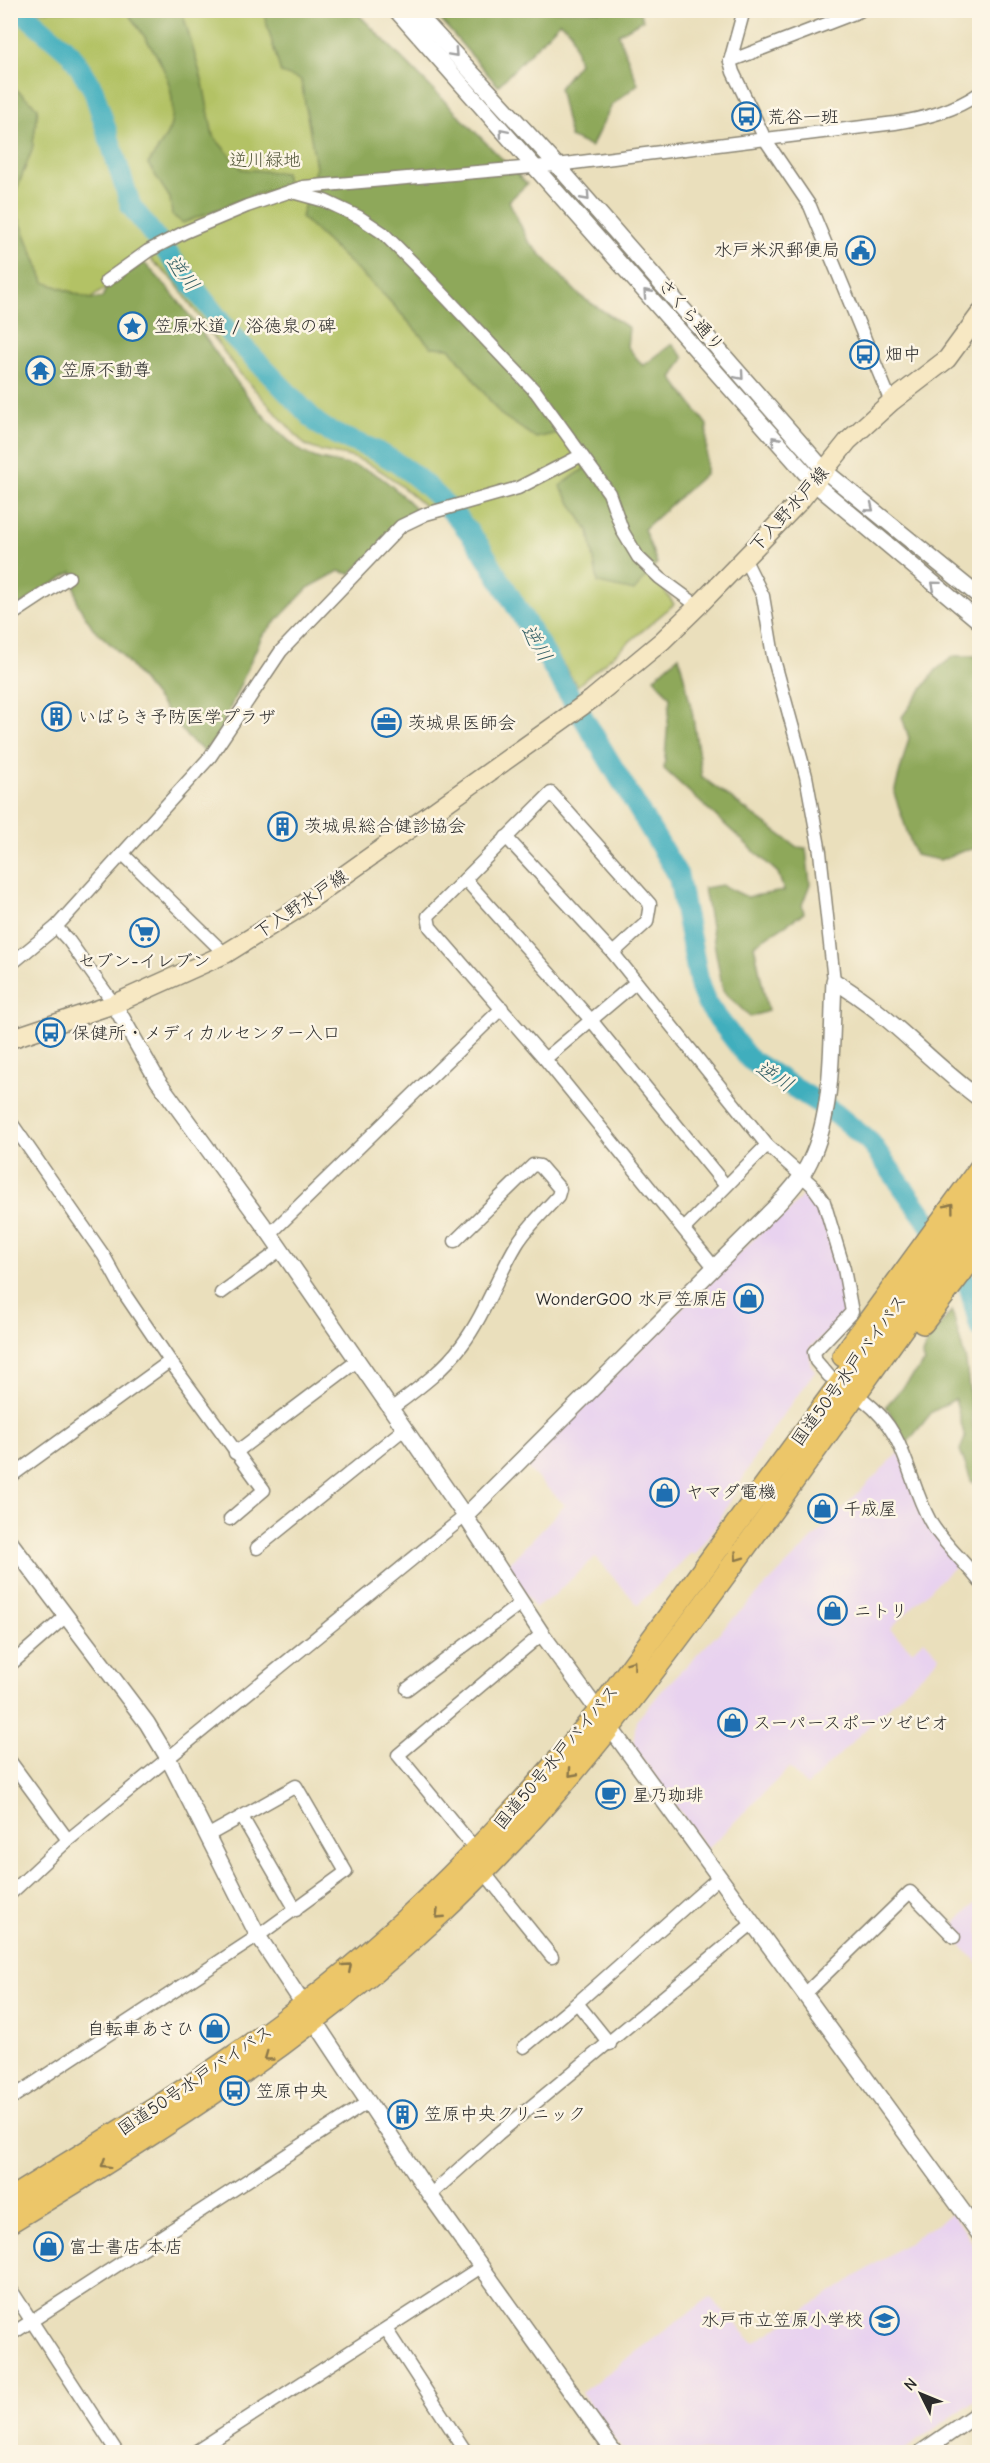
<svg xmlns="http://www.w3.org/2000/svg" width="990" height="2463" font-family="'Comic Neue','Klee One',sans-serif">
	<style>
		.built { fill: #e8d2ef }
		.green { fill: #b3c265; stroke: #6f7648; stroke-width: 1.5 }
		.forest { fill: #8ea85a; stroke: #5c6a42; stroke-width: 1.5 }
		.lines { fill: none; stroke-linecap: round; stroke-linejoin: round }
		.river { stroke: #40aebd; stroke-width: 21 }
		.minor-casing { stroke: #8a8574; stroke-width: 15 }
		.tertiary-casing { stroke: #8a8574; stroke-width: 18 }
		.secondary-casing { stroke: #8a8574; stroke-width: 21 }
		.trunk-casing { stroke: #8a8574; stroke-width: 24 }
		.minor { stroke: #fff; stroke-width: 12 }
		.tertiary { stroke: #fff; stroke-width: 15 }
		.secondary { stroke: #f7e8c3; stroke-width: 18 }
		.trunk { stroke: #ecc669; stroke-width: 21 }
		.oneway { stroke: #a0a0a0 }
		.oneway2 { stroke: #8c784a }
		.labels { text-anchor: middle; stroke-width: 5; stroke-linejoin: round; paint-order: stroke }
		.poi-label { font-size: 18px; fill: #2b2b2b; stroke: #fcf5e5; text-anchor: start }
		.park-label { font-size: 18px; fill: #54583c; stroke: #fcf5e5 }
		.street-label { font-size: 18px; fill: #2b2b2b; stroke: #fcf5e5 }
		.water-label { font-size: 20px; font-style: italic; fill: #335f65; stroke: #fcf5e5 }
	</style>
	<rect width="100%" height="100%" fill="#fcf5e5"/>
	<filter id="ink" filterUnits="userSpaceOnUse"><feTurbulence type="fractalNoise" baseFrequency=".0167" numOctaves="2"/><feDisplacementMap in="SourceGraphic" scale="12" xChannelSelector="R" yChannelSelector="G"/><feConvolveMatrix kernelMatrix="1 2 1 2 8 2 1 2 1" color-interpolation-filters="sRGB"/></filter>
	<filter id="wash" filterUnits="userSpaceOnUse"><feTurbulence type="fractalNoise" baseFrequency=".008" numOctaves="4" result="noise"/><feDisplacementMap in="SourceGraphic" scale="24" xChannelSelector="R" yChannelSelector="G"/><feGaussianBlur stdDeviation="1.35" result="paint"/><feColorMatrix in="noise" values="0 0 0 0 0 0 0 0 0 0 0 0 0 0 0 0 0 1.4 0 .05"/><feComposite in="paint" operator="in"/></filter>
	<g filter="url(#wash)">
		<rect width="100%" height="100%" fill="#eadfbc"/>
		<g class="built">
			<path d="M 807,1190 L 817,1204 L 829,1237 L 848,1310 L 830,1331 L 810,1347 L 810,1364 L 815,1371 L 761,1446 L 716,1526 L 694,1555 L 691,1553 L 638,1605 L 595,1557 L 553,1596 L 535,1608 L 507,1565 L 565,1505 L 526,1467 L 681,1309 L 782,1212 L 786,1215 Z"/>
			<path d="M 899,1452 L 925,1521 L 959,1562 L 890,1629 L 912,1651 L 924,1640 L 940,1657 L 807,1786 L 789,1768 L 707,1849 L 633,1745 L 636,1721 L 666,1686 Z"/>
			<path d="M 979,1900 L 979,1964 L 956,1940 L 950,1929 Z"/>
			<path d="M 953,2213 L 979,2254 L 979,2398 L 901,2452 L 624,2452 L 581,2393 L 710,2297 L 754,2343 Z"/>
		</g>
		<path class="green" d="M 10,11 L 350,11 L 585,468 L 580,472 L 674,604 L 577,686 L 455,500 L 428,507 L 428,509 C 404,489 384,468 354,458 C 337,452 320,454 304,444 L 237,370 L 174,281 L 149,258 L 90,299 L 44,282 L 12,201 L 32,150 L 38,108 L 11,85 Z"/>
		<g class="forest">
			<path d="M 126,11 L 182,11 L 203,83 L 213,136 L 242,169 L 285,173 L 288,188 L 256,194 L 183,223 L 172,215 L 170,198 L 148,164 C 155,153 168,137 171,124 C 180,81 150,43 126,11 Z"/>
			<path d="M 263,11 L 355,11 L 527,184 L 509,201 L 528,241 L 580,296 L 629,328 L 627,346 L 643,366 L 672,344 L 684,358 L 672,378 L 707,425 L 706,473 L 644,529 L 657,563 L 634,591 L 598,583 L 589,532 L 560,486 L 585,468 L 562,432 L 536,438 L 500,414 L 450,348 L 431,347 L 386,297 L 301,217 L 316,167 L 301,80 L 281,73 Z"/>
			<path d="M 433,11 L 639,11 L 643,20 L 618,34 L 638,84 L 612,105 L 591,147 L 570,137 L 559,88 L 579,63 L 571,31 L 560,22 L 498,86 Z"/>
			<path d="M 11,85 L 38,108 L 32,150 L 12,201 L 44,282 L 90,299 L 102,298 L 106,289 L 144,263 C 202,318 234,396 296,447 C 317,465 345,460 369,471 C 387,479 401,495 415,508 L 415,513 L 350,574 L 339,571 L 308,588 L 262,636 L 218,735 L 205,752 L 188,738 L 121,654 L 93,628 L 78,605 L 72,572 L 11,611 Z"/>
			<path d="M 679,656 L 692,711 L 702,777 L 797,847 L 806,848 L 810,884 L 802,905 L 804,913 L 754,945 L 768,1011 L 750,1017 L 723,991 L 704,888 L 722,885 L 747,897 L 784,891 L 778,873 L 664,769 L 670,697 L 654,678 Z"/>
			<path d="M 954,656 L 979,656 L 979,848 L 963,851 L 940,860 L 915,855 L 894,793 L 909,738 L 902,717 L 936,670 Z"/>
			<path d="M 952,1311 L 966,1362 L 979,1478 L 972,1483 L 960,1450 L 965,1438 L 955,1399 L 932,1412 L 907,1443 L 886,1406 L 925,1362 L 922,1355 L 929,1338 Z"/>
		</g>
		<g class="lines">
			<path class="river" d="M 20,10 L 71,54 L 93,89 L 131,206 L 227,330 L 317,423 C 337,439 359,441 380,453 C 422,475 454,511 481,548 L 678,875 L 700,987 L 707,1004 L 749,1059 L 836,1114 L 870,1142 L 925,1218 L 969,1286 L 980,1328"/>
		</g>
	</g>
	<g filter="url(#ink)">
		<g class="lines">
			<defs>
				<g id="minor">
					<path d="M 744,10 L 730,61 L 733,72 L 766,141 L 810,206 L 891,402"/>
					<path d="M 730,61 L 860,11"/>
					<path d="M 292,192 L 325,201 L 359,217 L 383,233 L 424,274 L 536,392 L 609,493 L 623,532 L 638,557 L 660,578 L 698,606"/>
					<path d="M 106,281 L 148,251 L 185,232 L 247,206 L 303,187 L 557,165 L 895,123 C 926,118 954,111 980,93"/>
					<path d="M 744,558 L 763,596 L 773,656 L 806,776 L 820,852 L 834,981"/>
					<path d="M 10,616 L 69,577"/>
					<path d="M 506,837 L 613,953 L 767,1145 L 812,1185 L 824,1202 L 844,1269 L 852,1312 L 814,1352 L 816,1361 L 829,1376"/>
					<path d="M 123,854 L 225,954"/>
					<path d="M 465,879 L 591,1020 L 726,1186"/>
					<path d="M 56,927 L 69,941 L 114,1004"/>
					<path d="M 613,953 L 647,922 L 650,904 L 551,793 L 428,916 L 430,927 L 545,1059 L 714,1267"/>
					<path d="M 10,965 L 56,927 L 210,757 L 281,651 L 401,526 L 426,514 L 518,488 L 580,456"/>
					<path d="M 545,1059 L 635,983"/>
					<path d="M 10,1121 L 104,1256 L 126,1296 L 170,1361 L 264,1490 L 230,1519"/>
					<path d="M 685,1228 L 767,1145"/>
					<path d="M 270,1234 L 502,1008"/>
					<path d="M 221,1293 L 280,1250"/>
					<path d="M 865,1401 C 908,1435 906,1477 930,1521 C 940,1540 966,1563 980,1582"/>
					<path d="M 391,1409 C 416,1390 443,1371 462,1345 C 485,1314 497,1277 517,1244 C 528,1226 544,1212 558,1196 L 560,1189 L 540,1166 L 533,1165 L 455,1241"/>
					<path d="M 235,1453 L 357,1361"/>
					<path d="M 10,1477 L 170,1361"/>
					<path d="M 257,1548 L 404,1429"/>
					<path d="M 10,1665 L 66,1616"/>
					<path d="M 407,1689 L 521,1603"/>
					<path d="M 10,1761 L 68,1840"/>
					<path d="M 242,1817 L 296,1910"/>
					<path d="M 476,1850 L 398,1755 L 542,1634"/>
					<path d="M 483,1871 L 552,1957"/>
					<path d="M 10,1894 L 68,1840 L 465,1516"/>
					<path d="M 805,1994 L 910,1892 L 954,1937"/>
					<path d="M 577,2003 L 610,2044"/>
					<path d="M 524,2047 L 577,2003 L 719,1877"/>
					<path d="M 10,2099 L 258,1936 L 346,1872 L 296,1786 L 207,1836"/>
					<path d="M 430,2195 L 498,2134 L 753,1923"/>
					<path d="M 10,2288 L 117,2452"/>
					<path d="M 386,2329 L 466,2452"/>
					<path d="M 10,2335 L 368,2102"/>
					<path d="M 195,2452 L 481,2267"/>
				</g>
				<g id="tertiary">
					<path d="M 396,10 L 814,483 L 980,622"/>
					<path d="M 414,10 L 557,165 L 825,471 L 980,597"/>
					<path d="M 114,1004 L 158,1081 L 270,1234 L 465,1516 L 542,1634 L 980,2235"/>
					<path d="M 465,1516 L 777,1205 C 789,1192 802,1178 810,1161 C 835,1110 831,1037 834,981 C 888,1012 929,1062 980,1099"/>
					<path d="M 10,1542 L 147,1723 L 168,1758 L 258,1936 L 430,2195 L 614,2452"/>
					<path d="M 922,2452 L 980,2412"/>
				</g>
				<path id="secondary" d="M 10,1039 L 114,1004 L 225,954 L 294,911 L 592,699 L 662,641 L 698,606 L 799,502 L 848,441 L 891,402 L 947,359 L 980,314"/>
				<g id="trunk">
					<path d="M 923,1323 L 980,1248"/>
					<path d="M 843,1356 L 980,1168"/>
					<path d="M 10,2199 C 103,2141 197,2085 284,2020 C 398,1936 510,1822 598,1712 L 980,1193"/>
					<path d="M 10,2222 C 163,2130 305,2039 436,1918 C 545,1817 636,1697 723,1578 C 810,1460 893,1340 980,1221"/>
				</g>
			</defs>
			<use href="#minor" class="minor-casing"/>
			<use href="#tertiary" class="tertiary-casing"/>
			<use href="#secondary" class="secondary-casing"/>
			<use href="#trunk" class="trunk-casing"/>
			<use href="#minor" class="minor"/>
			<use href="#tertiary" class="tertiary"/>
			<use href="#secondary" class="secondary"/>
			<use href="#trunk" class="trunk"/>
		</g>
		<defs><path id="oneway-chevron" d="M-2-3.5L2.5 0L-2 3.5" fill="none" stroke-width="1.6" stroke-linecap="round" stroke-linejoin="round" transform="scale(1.5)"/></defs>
		<g class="oneway">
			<use href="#oneway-chevron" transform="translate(454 53) rotate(47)"/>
			<use href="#oneway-chevron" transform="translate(503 132) rotate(-131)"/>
			<use href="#oneway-chevron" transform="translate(586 197) rotate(48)"/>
			<use href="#oneway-chevron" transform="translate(647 293) rotate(-132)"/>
			<use href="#oneway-chevron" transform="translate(740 376) rotate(49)"/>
			<use href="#oneway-chevron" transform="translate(775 440) rotate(-132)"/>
			<use href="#oneway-chevron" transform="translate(870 508) rotate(39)"/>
			<use href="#oneway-chevron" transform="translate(935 585) rotate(-140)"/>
		</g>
		<g class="oneway2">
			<use href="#oneway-chevron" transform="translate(950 1207) rotate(-53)"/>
			<use href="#oneway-chevron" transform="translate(738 1557) rotate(126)"/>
			<use href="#oneway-chevron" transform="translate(632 1664) rotate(-54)"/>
			<use href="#oneway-chevron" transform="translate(572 1773) rotate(132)"/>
			<use href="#oneway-chevron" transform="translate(439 1915) rotate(137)"/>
			<use href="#oneway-chevron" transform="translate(348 1967) rotate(-41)"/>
			<use href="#oneway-chevron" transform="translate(268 2057) rotate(144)"/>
			<use href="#oneway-chevron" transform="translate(105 2164) rotate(148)"/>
		</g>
	</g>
	<defs>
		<symbol id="bus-ring" viewBox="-11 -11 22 22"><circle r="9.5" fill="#fcf5e5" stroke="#1f6fb2" stroke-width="1.5"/><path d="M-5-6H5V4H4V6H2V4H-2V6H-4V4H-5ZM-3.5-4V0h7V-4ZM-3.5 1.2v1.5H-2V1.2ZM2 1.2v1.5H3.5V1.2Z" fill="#1f6fb2"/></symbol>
		<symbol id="civic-ring" viewBox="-11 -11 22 22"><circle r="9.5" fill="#fcf5e5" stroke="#1f6fb2" stroke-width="1.5"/><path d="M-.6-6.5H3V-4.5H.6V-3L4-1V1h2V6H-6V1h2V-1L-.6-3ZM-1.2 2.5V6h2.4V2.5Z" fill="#1f6fb2"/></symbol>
		<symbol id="sight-ring" viewBox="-11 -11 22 22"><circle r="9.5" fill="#fcf5e5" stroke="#1f6fb2" stroke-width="1.5"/><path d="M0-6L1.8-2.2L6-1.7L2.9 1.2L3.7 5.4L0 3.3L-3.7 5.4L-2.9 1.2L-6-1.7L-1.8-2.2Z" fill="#1f6fb2"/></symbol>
		<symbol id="temple-ring" viewBox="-11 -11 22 22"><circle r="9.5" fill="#fcf5e5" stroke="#1f6fb2" stroke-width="1.5"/><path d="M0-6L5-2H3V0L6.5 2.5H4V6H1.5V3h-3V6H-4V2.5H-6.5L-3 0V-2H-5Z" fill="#1f6fb2"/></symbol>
		<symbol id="building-ring" viewBox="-11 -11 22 22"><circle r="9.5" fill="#fcf5e5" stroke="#1f6fb2" stroke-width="1.5"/><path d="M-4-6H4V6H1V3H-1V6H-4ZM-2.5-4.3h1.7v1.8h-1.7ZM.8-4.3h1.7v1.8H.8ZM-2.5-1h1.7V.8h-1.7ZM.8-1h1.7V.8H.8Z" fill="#1f6fb2"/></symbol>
		<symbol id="office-ring" viewBox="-11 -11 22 22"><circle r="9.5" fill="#fcf5e5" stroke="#1f6fb2" stroke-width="1.5"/><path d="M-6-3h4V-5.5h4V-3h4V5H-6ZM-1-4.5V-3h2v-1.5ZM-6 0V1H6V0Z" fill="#1f6fb2"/></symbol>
		<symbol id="supermarket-ring" viewBox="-11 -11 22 22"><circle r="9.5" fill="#fcf5e5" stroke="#1f6fb2" stroke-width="1.5"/><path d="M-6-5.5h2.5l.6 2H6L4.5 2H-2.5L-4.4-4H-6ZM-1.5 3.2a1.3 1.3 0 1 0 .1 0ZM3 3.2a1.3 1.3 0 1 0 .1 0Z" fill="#1f6fb2"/></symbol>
		<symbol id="shop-ring" viewBox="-11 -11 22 22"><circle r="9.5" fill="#fcf5e5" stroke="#1f6fb2" stroke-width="1.5"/><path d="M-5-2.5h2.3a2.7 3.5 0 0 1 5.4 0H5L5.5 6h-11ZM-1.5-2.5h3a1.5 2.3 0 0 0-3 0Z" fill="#1f6fb2"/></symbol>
		<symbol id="cafe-ring" viewBox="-11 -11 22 22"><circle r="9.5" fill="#fcf5e5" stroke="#1f6fb2" stroke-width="1.5"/><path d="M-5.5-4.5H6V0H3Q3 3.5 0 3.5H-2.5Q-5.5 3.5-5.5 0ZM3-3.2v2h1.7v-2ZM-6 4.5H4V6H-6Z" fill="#1f6fb2"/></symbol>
		<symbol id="school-ring" viewBox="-11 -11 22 22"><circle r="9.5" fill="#fcf5e5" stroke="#1f6fb2" stroke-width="1.5"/><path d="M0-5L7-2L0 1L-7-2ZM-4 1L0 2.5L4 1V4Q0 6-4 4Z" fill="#1f6fb2"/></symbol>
	</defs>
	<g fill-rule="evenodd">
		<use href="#bus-ring" x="730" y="100" width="33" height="33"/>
		<use href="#civic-ring" x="844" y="234" width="33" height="33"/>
		<use href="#sight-ring" x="116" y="310" width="33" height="33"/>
		<use href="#bus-ring" x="848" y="338" width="33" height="33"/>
		<use href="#temple-ring" x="24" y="354" width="33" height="33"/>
		<use href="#building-ring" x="40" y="700" width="33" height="33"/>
		<use href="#office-ring" x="370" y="706" width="33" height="33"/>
		<use href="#building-ring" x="266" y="810" width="33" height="33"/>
		<use href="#supermarket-ring" x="128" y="916" width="33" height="33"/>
		<use href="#bus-ring" x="34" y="1016" width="33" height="33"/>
		<use href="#shop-ring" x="732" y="1282" width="33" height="33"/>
		<use href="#shop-ring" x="648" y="1476" width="33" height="33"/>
		<use href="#shop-ring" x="806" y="1492" width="33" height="33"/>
		<use href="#shop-ring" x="816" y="1594" width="33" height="33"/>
		<use href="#shop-ring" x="716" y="1706" width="33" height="33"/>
		<use href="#cafe-ring" x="594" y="1778" width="33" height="33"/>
		<use href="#shop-ring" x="198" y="2012" width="33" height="33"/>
		<use href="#bus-ring" x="218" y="2074" width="33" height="33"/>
		<use href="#building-ring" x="386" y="2098" width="33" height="33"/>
		<use href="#shop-ring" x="32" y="2230" width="33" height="33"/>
		<use href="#school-ring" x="868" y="2304" width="33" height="33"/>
	</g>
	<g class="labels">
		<g class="poi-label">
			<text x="767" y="123">荒谷一班</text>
			<text x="840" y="256" text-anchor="end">水戸米沢郵便局</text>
			<text x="154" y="332">笠原水道 / 浴徳泉の碑</text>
			<text x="885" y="360">畑中</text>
			<text x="61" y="376">笠原不動尊</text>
			<text x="78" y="723">いばらき予防医学プラザ</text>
			<text x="408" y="729">茨城県医師会</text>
			<text x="304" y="832">茨城県総合健診協会</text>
			<text x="144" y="967" text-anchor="middle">セブン-イレブン</text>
			<text x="72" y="1039">保健所・メディカルセンター入口</text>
			<text x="728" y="1305" text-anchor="end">WonderGOO 水戸笠原店</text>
			<text x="686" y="1498">ヤマダ電機</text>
			<text x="843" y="1515">千成屋</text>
			<text x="854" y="1617">ニトリ</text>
			<text x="753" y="1729">スーパースポーツゼビオ</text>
			<text x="632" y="1801">星乃珈琲</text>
			<text x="194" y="2035" text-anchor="end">自転車あさひ</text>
			<text x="256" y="2097">笠原中央</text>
			<text x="424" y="2120">笠原中央クリニック</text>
			<text x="69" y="2253">富士書店 本店</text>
			<text x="863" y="2326" text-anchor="end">水戸市立笠原小学校</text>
		</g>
		<g class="park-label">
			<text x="265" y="166">逆川緑地</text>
		</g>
		<g class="street-label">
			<text transform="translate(691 315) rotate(49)" y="6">さくら通り</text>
			<text transform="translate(789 509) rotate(-48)" y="6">下入野水戸線</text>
			<text transform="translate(301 904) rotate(-34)" y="6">下入野水戸線</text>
			<text transform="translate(849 1370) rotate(-54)" y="6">国道50号水戸バイパス</text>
			<text transform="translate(556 1757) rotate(-50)" y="6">国道50号水戸バイパス</text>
			<text transform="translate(195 2080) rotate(-34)" y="6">国道50号水戸バイパス</text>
		</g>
		<g class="water-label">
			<text transform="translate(183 273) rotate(52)" y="7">逆川</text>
			<text transform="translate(537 643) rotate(59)" y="7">逆川</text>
			<text transform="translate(775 1076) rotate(32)" y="7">逆川</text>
		</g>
	</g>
	<rect width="990" height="2463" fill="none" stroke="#fcf5e5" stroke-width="36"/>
	<g transform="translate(921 2394) rotate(313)" stroke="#fcf5e5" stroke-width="4.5" paint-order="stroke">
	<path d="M0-4.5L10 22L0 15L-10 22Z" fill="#2b2b2b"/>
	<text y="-9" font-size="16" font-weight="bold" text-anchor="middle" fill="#2b2b2b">N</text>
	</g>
</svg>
